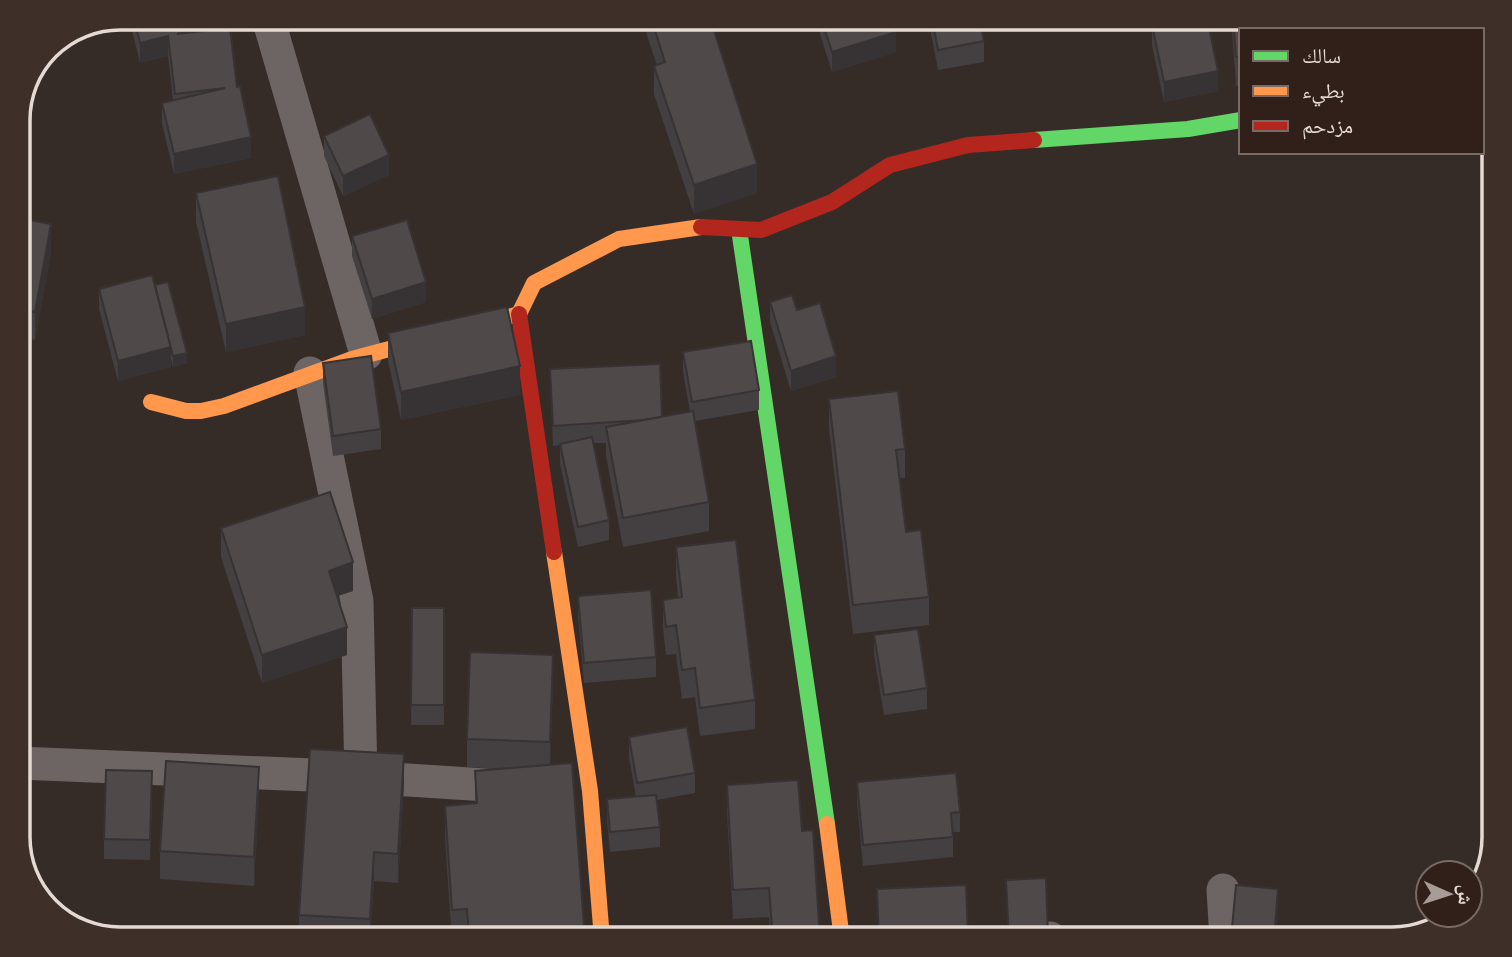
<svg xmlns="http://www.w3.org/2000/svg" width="1512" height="957" font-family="Montserrat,'Noto Naskh Arabic',sans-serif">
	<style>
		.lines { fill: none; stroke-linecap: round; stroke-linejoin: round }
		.street { stroke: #6d6563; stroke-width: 33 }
		.fast { stroke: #63d668; stroke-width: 16 }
		.slow { stroke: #ff974d; stroke-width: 16 }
		.jam { stroke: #b3261e; stroke-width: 16 }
		.wall { fill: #443f40 }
		.shaded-wall { fill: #373334 }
		.building { fill: #4f494a; stroke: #373334; stroke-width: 2 }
		.rim { fill: none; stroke: #e5d9d4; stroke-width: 3.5 }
	</style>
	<rect width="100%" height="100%" fill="#352c28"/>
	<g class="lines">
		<g class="street">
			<path d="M 268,18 L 366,354"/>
			<path d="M 1482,81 L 1484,80"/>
			<path d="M 310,373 L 357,601 L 361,777"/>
			<path d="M 18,763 L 361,777 L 519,787"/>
			<path d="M 1223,890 L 1226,939"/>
			<path d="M 1050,938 L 1050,939"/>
		</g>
		<g class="fast">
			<path d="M 1034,140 L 1188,129 L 1241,120"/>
			<path d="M 739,229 L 827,824"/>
		</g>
		<g class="slow">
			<path d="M 151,402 L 186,411 L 201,411 L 224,406 L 352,359 L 519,314 L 534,283 L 619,239 L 701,227"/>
			<path d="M 554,552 L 590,791 L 602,939"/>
			<path d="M 827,824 L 842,939"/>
		</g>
		<g class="jam">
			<path d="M 701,227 L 761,230 L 832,202 L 890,165 L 968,145 L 1034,140"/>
			<path d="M 519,314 L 554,552"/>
		</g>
	</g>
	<g class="wall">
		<path d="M 129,18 L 208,18 L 210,31 L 237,87 L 251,158 L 174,174 L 162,123 L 162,103 L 173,101 L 168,56 L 140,63 Z"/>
		<path d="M 641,18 L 710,18 L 757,193 L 694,214 L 654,94 L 654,66 L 657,65 Z"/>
		<path d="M 750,18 L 813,18 L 813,20 L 753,32 Z"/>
		<path d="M 815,18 L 892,18 L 896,52 L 832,72 Z"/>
		<path d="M 928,18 L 979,18 L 984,41 L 984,62 L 938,70 Z"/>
		<path d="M 1231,18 L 1290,18 L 1241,30 L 1241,85 L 1236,86 Z"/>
		<path d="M 1152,25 L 1218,91 L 1164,102 L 1152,45 Z"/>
		<path d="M 324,136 L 389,175 L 343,196 L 324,156 Z"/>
		<path d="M 196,193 L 305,335 L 226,352 L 196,222 Z"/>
		<path d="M 18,218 L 51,252 L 35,340 L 18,337 Z"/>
		<path d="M 352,236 L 426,302 L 372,319 L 352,256 Z"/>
		<path d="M 155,286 L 187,363 L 173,367 L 171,359 L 171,367 L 118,381 L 99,309 L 99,289 Z"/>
		<path d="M 770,302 L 797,310 L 836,377 L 791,391 L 770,322 Z"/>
		<path d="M 388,333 L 520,395 L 401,420 L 388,361 Z"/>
		<path d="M 683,352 L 759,390 L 759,410 L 695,421 L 709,502 L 709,531 L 623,547 L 606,456 L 606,443 L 593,443 L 609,520 L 609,540 L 578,547 L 560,464 L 560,445 L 553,446 L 550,369 L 662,417 L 690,412 L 683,372 Z"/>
		<path d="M 323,363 L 381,429 L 381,449 L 333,456 L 323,383 Z"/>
		<path d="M 829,399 L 905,449 L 905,478 L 899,478 L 906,532 L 929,597 L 929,625 L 853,634 L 829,428 Z"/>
		<path d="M 221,528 L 353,591 L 337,596 L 347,655 L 262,683 L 221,557 Z"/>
		<path d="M 676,547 L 755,700 L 755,729 L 700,736 L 695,697 L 682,699 L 676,654 L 666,655 L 663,628 L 663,600 L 678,598 L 676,576 Z"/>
		<path d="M 578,596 L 656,657 L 656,677 L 584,683 L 578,616 Z"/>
		<path d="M 412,608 L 444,608 L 444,725 L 411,725 Z"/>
		<path d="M 874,635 L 927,688 L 927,709 L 884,715 L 874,655 Z"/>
		<path d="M 553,683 L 550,765 L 584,926 L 584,940 L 452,940 L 445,841 L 445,806 L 475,803 L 475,771 L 501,769 L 467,767 L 467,739 Z"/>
		<path d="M 629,737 L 695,773 L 695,793 L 657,800 L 660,827 L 660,847 L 610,852 L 607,819 L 607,799 L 636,797 L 629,757 Z"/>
		<path d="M 857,782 L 960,812 L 960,832 L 953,832 L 953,857 L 863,866 L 857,802 Z"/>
		<path d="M 404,783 L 398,883 L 374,881 L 370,940 L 299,940 L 299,915 Z"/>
		<path d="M 727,785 L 802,831 L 820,940 L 770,940 L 769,917 L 733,919 L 727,813 Z"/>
		<path d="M 152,791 L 150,860 L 104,859 L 104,839 Z"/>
		<path d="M 259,796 L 254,886 L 160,879 L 160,851 Z"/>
		<path d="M 1006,880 L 1048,939 L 1008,939 Z"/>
	</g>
	<g class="shaded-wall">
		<path d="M 753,18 L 813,18 L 813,20 L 753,32 Z"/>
		<path d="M 210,25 L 210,45 L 177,34 Z"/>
		<path d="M 896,32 L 896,52 L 832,72 L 832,52 Z"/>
		<path d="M 168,36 L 168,56 L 140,63 L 140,43 Z"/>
		<path d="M 1218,71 L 1218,91 L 1164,102 L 1164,82 Z"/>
		<path d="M 251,137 L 251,158 L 174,174 L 174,154 Z"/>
		<path d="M 389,155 L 389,175 L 343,196 L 343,176 Z"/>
		<path d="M 757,164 L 757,193 L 694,214 L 694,185 Z"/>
		<path d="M 51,224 L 51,252 L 35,340 L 35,312 Z"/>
		<path d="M 426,282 L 426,302 L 372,319 L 372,299 Z"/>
		<path d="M 305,307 L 305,335 L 226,352 L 226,324 Z"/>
		<path d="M 171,347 L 171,367 L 118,381 L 118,361 Z"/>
		<path d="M 187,353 L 187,363 L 173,367 L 173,356 Z"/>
		<path d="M 836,356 L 836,377 L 791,391 L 791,371 Z"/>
		<path d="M 520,366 L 520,395 L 401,420 L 401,392 Z"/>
		<path d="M 353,562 L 353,591 L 329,599 L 329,571 Z"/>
		<path d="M 347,627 L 347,655 L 262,683 L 262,655 Z"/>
		<path d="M 553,655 L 553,683 L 550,770 L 550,742 Z"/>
		<path d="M 404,754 L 404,783 L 398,883 L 398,854 Z"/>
		<path d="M 259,767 L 259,796 L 254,886 L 254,857 Z"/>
		<path d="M 152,771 L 152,791 L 150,860 L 150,840 Z"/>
		<path d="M 374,852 L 374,881 L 370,940 L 370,919 Z"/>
		<path d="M 1278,889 L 1278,909 L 1276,939 L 1274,939 Z"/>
	</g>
	<g class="building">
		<path d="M 134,18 L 208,18 L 210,25 L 177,34 L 230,28 L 237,87 L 240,86 L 251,137 L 174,154 L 162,103 L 225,88 L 175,94 L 168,36 L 140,43 Z"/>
		<path d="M 651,18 L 710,18 L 757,164 L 694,185 L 654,66 L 665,62 Z"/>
		<path d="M 821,18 L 892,18 L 896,32 L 832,52 Z"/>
		<path d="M 932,18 L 979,18 L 984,41 L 938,50 Z"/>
		<path d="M 1189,18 L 1207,18 L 1218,71 L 1164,82 L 1152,25 Z"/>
		<path d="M 1233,18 L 1290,18 L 1291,30 L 1241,30 L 1241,57 L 1236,57 Z"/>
		<path d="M 370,114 L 389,155 L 343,176 L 324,136 Z"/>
		<path d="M 278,176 L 305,307 L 226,324 L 196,193 Z"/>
		<path d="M 18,218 L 51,224 L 35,312 L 18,308 Z"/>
		<path d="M 407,220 L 426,282 L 372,299 L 352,236 Z"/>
		<path d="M 152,275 L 171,347 L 118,361 L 99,289 Z"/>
		<path d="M 168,282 L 187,353 L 173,356 L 155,285 Z"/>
		<path d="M 792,295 L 797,310 L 820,303 L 836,356 L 791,371 L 770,302 Z"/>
		<path d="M 507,307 L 520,366 L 401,392 L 388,333 Z"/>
		<path d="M 751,341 L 759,390 L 692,402 L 683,352 Z"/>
		<path d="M 371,356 L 381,429 L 333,436 L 323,363 Z"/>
		<path d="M 660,364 L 662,417 L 644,420 L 553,426 L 550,369 Z"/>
		<path d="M 898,391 L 905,449 L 896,450 L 906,532 L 921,530 L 929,597 L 853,605 L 829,399 Z"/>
		<path d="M 693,411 L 709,502 L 623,518 L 606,427 Z"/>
		<path d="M 592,437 L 609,520 L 578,527 L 560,444 Z"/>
		<path d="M 330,492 L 353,562 L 329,571 L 347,627 L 262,655 L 221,528 Z"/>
		<path d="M 736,540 L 755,700 L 700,708 L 695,668 L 682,670 L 676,625 L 666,627 L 663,600 L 682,597 L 676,547 Z"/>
		<path d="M 651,590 L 656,657 L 584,663 L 578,596 Z"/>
		<path d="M 412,608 L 444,608 L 444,705 L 411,705 Z"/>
		<path d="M 918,629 L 927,688 L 884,695 L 874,635 Z"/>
		<path d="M 470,652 L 553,655 L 550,742 L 467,739 Z"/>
		<path d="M 687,727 L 695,773 L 637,783 L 629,737 Z"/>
		<path d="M 310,749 L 404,754 L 398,854 L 374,852 L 370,919 L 299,915 Z"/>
		<path d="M 166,761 L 259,767 L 254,857 L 160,851 Z"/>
		<path d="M 572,763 L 584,926 L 469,935 L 467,909 L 452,910 L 445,806 L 477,803 L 475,771 Z"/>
		<path d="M 106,770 L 152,771 L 150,840 L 104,839 Z"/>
		<path d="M 956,773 L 960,812 L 951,813 L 953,837 L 863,845 L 857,782 Z"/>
		<path d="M 798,780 L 802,831 L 813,830 L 820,940 L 773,940 L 769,888 L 733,890 L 727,785 Z"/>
		<path d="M 656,795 L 660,827 L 610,832 L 607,799 Z"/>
		<path d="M 1046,878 L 1048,939 L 1009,939 L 1006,880 Z"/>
		<path d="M 966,885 L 968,939 L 879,939 L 877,889 Z"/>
		<path d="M 1236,885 L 1278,889 L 1274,939 L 1231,939 Z"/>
	</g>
	<path d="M0 0H1512V957H0ZM120 30H1392A90 90 0 0 1 1482 120V837A90 90 0 0 1 1392 927H120A90 90 0 0 1 30 837V120A90 90 0 0 1 120 30Z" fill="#3e2f28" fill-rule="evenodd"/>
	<path class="rim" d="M120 30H1392A90 90 0 0 1 1482 120V837A90 90 0 0 1 1392 927H120A90 90 0 0 1 30 837V120A90 90 0 0 1 120 30Z"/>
	<rect x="1239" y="28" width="245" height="126" fill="#302019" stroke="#786a64" stroke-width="2"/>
	<rect x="1253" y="51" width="35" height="10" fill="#63d668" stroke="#786a64" stroke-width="2"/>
	<text x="1302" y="63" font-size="21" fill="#e5d9d4">سالك</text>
	<rect x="1253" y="86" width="35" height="10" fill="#ff974d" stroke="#786a64" stroke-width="2"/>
	<text x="1302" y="98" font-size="21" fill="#e5d9d4">بطيء</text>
	<rect x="1253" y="121" width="35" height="10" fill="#b3261e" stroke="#786a64" stroke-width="2"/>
	<text x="1302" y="133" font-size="21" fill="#e5d9d4">مزدحم</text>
	<g transform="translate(1449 894) rotate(93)"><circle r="33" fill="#302019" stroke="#786a64" stroke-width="2"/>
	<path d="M0-5L12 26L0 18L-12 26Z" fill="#a79c98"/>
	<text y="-10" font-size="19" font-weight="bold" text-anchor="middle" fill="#e5d9d4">ش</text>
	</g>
</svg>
